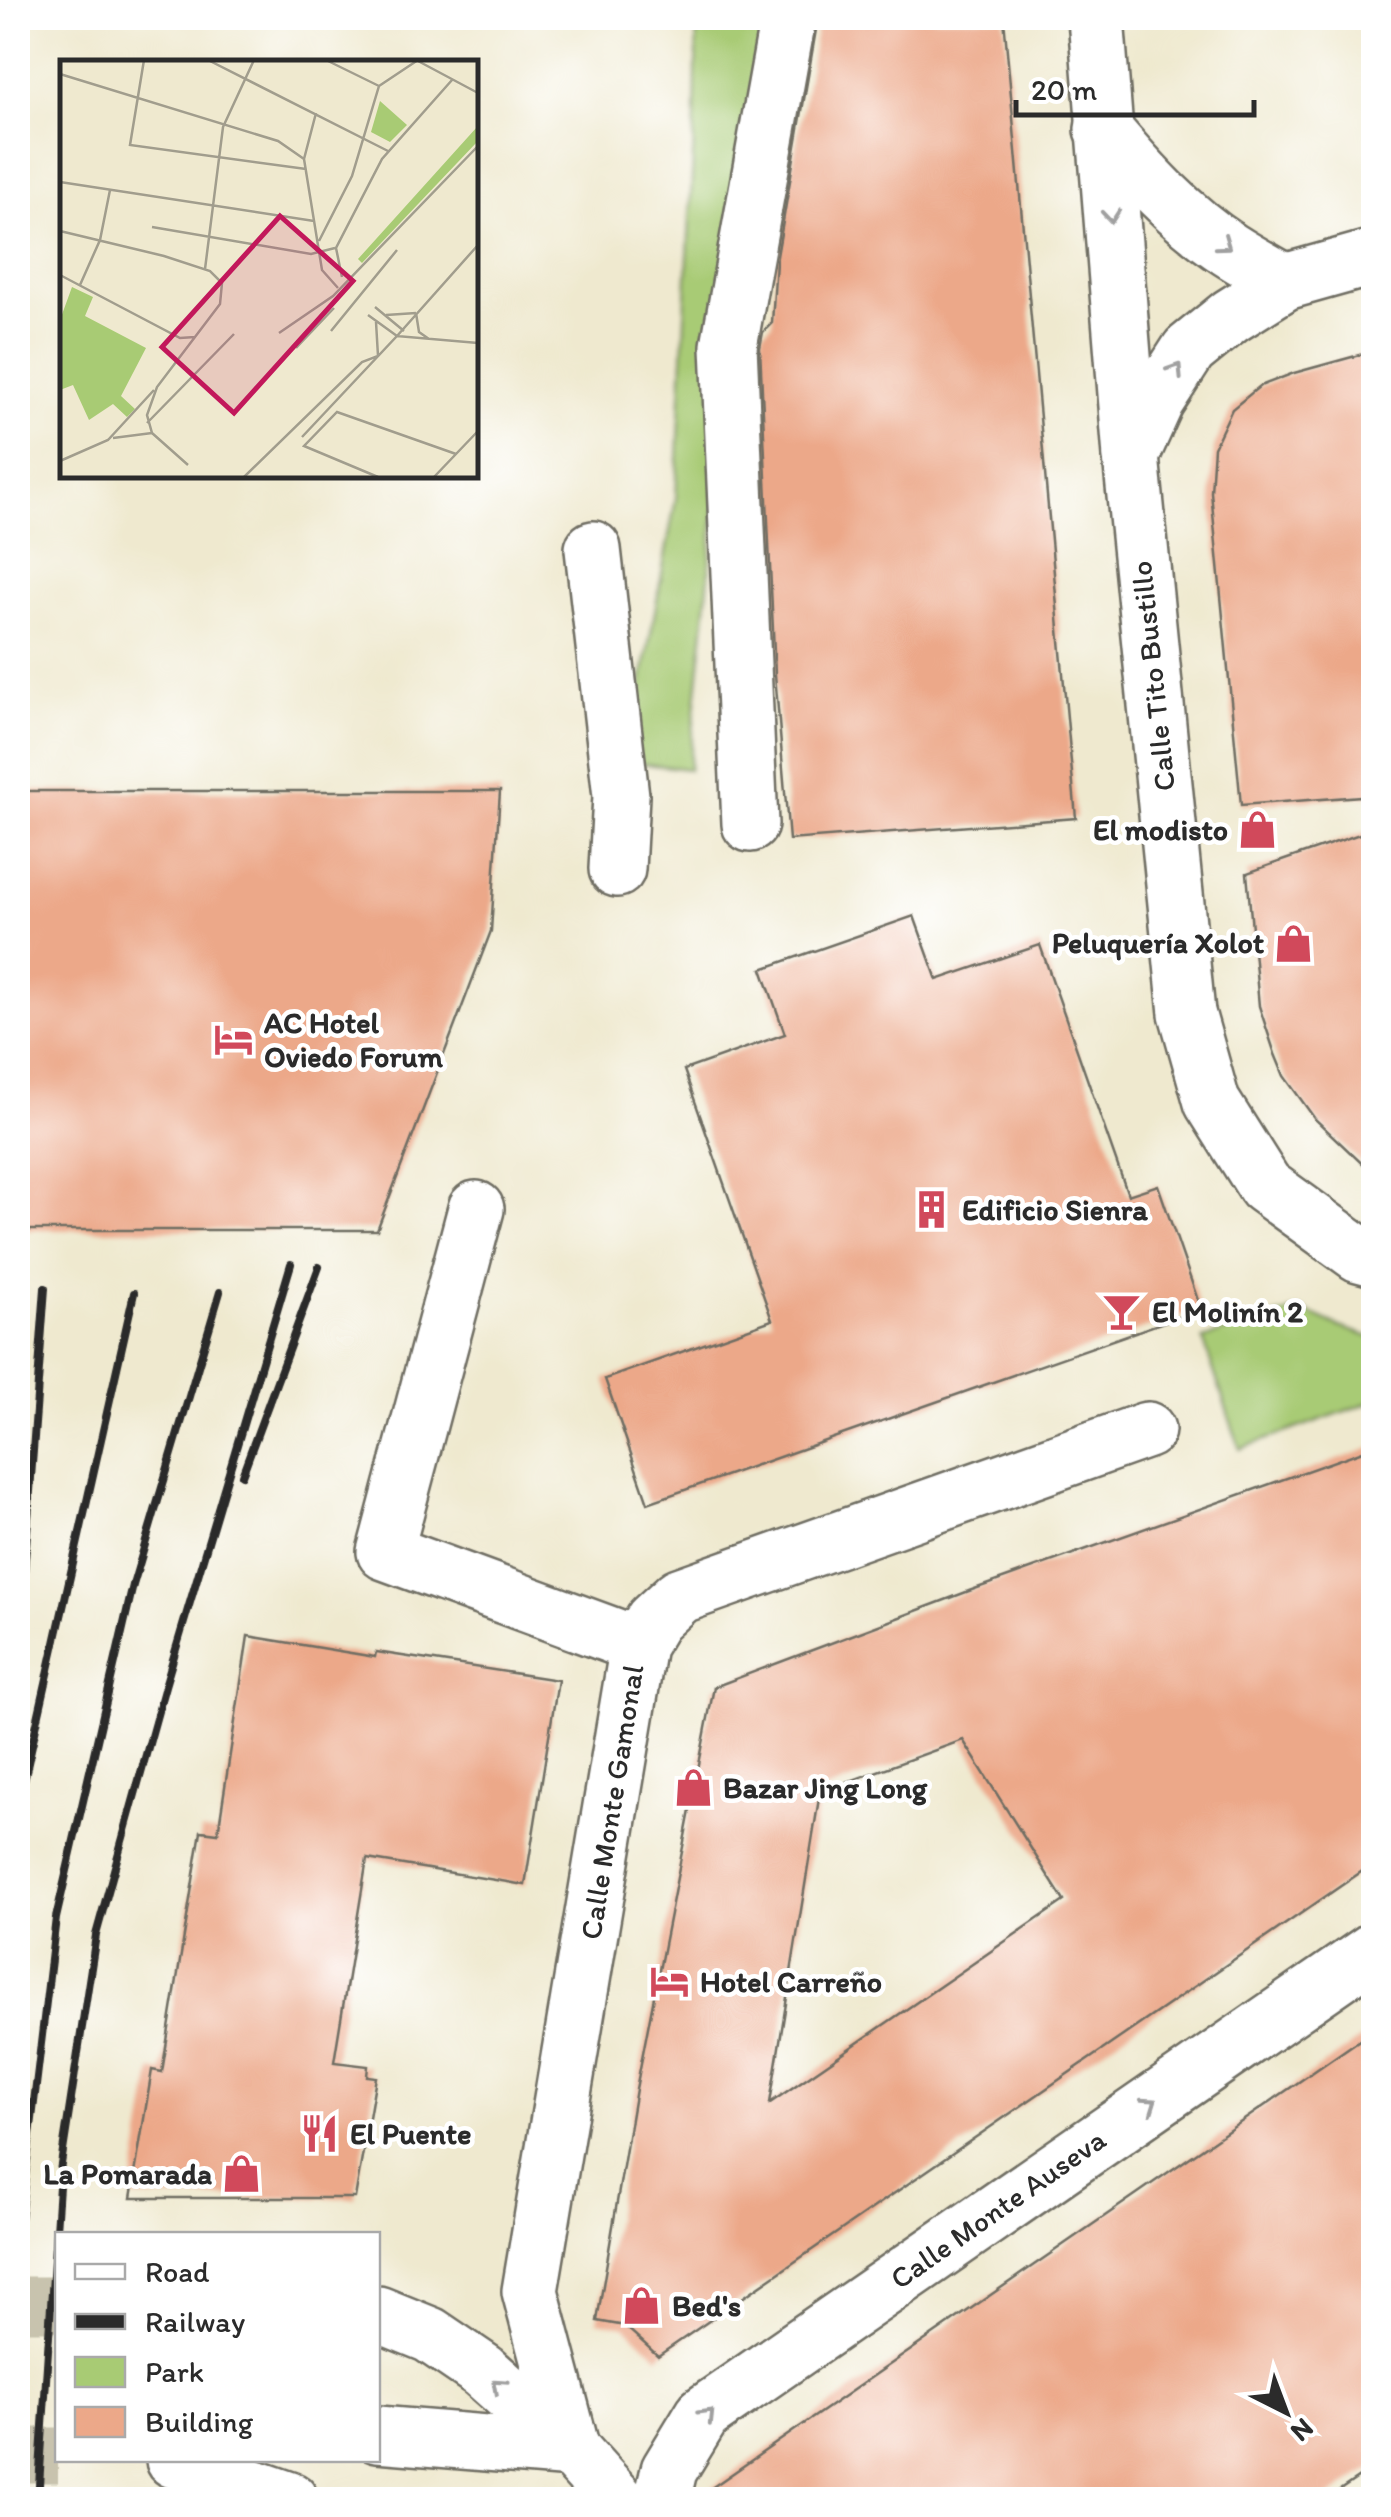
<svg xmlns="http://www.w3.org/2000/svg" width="1391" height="2517" font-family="Itim,sans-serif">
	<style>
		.green { fill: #a8cb74; stroke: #6a7b50; stroke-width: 2.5 }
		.building { fill: #eca889; fill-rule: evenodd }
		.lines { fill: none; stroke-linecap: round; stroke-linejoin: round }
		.minor-tunnel { stroke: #c8c3ae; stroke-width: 55; stroke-dasharray: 55 28; stroke-linecap: butt }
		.minor-casing { stroke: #706e64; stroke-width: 60 }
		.minor { stroke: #fff; stroke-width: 55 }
		.rail { stroke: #2b2b2b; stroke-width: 8 }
		.oneway { stroke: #a0a0a0 }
		.labels { text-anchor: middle; stroke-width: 9; stroke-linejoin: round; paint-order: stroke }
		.street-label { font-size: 30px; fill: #2b2b2b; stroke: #fff }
		.poi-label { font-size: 30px; font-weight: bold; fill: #2b2b2b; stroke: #fff; text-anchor: start }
		.inset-road { fill: none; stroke: #a19d8d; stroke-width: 2.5 }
		.view { fill: #c2185b; fill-opacity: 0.15; stroke: #c2185b; stroke-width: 5 }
		.inset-edge { fill: none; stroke: #2b2b2b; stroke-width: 5 }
	</style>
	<rect width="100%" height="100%" fill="#fff"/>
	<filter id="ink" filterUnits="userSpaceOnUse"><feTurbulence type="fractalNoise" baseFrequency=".01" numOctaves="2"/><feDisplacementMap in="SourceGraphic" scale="20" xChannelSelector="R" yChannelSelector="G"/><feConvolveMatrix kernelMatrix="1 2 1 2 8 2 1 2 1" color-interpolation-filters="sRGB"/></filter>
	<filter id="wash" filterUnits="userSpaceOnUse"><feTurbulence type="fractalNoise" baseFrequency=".0048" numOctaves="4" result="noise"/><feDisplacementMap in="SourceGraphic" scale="40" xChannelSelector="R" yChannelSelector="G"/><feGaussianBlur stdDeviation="2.25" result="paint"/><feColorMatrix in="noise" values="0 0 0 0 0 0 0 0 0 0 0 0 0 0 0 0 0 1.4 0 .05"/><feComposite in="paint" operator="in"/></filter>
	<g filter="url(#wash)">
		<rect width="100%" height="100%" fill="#efe9cf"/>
		<g class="green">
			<path d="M 697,18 L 788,18 L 729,346 L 706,609 L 689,769 L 627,762 L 676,498 L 695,115 Z"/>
			<path d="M 1299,1309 L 1340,1327 L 1373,1338 L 1373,1401 L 1240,1449 L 1203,1339 Z"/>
		</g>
		<g id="blocks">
			<g class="building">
				<path d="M 818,18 L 1004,18 L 1076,818 L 789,840 L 775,674 L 760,348 L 763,332 L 772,323 L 776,262 Z"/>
				<path d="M 1374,351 L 1374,795 L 1241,805 L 1211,492 L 1214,447 L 1232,409 L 1260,386 L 1294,373 Z"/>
				<path d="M 18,791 L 500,791 L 491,931 L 377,1230 L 18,1230 Z"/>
				<path d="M 1374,829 L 1374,1175 L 1315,1119 L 1284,1076 L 1275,1054 L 1259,1006 L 1247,873 Z"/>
				<path d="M 914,916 L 937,980 L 1040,945 L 1128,1195 L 1158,1185 L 1201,1309 L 648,1503 L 605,1379 L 772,1320 L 684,1070 L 785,1034 L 762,969 Z"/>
				<path d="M 1374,1447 L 1374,1863 L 658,2356 L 625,2326 L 597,2321 L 636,2089 L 714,1687 L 969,1591 ZM 963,1740 L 1064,1901 L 770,2103 L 820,1792 Z"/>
				<path d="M 248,1636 L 375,1657 L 376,1652 L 558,1680 L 525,1885 L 367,1859 L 334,2062 L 368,2066 L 367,2076 L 376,2077 L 355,2198 L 131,2198 L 152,2070 L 162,2072 L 201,1831 L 218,1833 Z"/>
				<path d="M 1374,2030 L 1374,2467 L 1325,2500 L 694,2500 Z"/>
			</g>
		</g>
	</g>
	<g filter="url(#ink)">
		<use href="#blocks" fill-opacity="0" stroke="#706e64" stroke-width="2.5"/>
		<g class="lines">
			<g class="minor-tunnel">
				<path d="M 18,2304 L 58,2304"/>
				<path d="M 18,2455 L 58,2455"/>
			</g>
			<defs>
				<g id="minor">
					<path d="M 1096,18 L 1131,456 L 1187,1013 L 1212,1102 L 1265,1186 L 1359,1254 L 1374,1258"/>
					<path d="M 1103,129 C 1140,173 1181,218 1230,250 C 1247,261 1266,271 1285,282"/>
					<path d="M 1131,456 L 1156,401 L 1189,350 L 1231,316 L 1285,282 L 1374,257"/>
					<path d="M 593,549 L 621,796 L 617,869"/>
					<path d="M 750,824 L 729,346 L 788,18"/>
					<path d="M 476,1209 L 385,1552 L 638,1645"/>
					<path d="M 378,2314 L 430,2335 L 483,2371 L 572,2450 L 617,2500"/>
					<path d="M 378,2434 L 572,2450"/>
					<path d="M 572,2450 L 530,2291 L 638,1645 L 653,1620 L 679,1596 L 1147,1430"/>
					<path d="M 174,2460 L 290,2500"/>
					<path d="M 662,2500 L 669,2470 L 703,2414 L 1374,1950"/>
				</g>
			</defs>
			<use href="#minor" class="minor-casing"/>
			<use href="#minor" class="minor"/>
			<g class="rail">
				<path d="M 242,1475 L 319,1267"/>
				<path d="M 18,1654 L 45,1288"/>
				<path d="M 18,1807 L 134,1293"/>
				<path d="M 18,2236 L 56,1918 L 133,1585 L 220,1292"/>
				<path d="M 38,2500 L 60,2171 L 96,1935 L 165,1686 L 291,1264"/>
			</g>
		</g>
		<defs><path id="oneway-chevron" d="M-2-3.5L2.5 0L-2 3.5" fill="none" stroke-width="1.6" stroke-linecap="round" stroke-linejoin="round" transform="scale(2.5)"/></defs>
		<g class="oneway">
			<use href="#oneway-chevron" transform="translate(1111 216) rotate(85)"/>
			<use href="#oneway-chevron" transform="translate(1224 244) rotate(36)"/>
			<use href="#oneway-chevron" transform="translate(1176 370) rotate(-57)"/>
			<use href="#oneway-chevron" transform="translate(1150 2104) rotate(-35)"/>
			<use href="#oneway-chevron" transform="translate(499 2385) rotate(-138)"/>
			<use href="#oneway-chevron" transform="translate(707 2415) rotate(-46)"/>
		</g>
	</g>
	<defs>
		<symbol id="shop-bare" viewBox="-9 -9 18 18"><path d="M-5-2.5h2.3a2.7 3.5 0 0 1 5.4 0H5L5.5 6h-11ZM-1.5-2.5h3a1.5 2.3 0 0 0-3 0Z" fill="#d1495b" stroke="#fff" stroke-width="2.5" paint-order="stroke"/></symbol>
		<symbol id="hotel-bare" viewBox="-9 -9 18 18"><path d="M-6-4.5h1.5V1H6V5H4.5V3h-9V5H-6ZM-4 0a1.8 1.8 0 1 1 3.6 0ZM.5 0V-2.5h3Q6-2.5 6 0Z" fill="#d1495b" stroke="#fff" stroke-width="2.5" paint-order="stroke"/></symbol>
		<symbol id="building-bare" viewBox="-9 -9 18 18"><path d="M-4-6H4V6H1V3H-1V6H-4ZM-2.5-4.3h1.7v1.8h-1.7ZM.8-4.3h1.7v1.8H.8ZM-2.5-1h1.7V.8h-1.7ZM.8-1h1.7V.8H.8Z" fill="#d1495b" stroke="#fff" stroke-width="2.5" paint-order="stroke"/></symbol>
		<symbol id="bar-bare" viewBox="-9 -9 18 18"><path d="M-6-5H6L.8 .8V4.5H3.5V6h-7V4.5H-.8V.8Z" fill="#d1495b" stroke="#fff" stroke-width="2.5" paint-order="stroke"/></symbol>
		<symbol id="restaurant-bare" viewBox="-9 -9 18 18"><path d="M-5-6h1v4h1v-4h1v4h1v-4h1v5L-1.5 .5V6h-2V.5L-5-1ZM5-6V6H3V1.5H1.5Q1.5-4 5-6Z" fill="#d1495b" stroke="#fff" stroke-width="2.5" paint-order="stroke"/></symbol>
	</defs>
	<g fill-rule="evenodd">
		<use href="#shop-bare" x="1230" y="802" width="55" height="55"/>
		<use href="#shop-bare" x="1266" y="916" width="55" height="55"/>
		<use href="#hotel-bare" x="206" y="1012" width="55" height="55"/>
		<use href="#building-bare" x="904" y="1182" width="55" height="55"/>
		<use href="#bar-bare" x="1094" y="1284" width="55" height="55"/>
		<use href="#shop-bare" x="666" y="1760" width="55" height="55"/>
		<use href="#hotel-bare" x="642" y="1954" width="55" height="55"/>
		<use href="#restaurant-bare" x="292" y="2106" width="55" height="55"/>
		<use href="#shop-bare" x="214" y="2146" width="55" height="55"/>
		<use href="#shop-bare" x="614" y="2278" width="55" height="55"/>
	</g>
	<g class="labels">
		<g class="street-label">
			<text transform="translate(1153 676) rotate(-96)" y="10">Calle Tito Bustillo</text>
			<text transform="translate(612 1802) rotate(-81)" y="10">Calle Monte Gamonal</text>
			<text transform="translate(998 2209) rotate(-35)" y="10">Calle Monte Auseva</text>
		</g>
		<g class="poi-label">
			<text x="1228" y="840" text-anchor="end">El modisto</text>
			<text x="1264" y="953" text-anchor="end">Peluquería Xolot</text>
			<text x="264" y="1033">AC Hotel<tspan x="264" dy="34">Oviedo Forum</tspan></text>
			<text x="962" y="1220">Edificio Sienra</text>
			<text x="1152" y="1322">El Molinín 2</text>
			<text x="723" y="1798">Bazar Jing Long</text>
			<text x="700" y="1992">Hotel Carreño</text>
			<text x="350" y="2144">El Puente</text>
			<text x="212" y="2184" text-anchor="end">La Pomarada</text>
			<text x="672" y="2316">Bed's</text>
		</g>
	</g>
	<g transform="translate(60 60)">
		<rect width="418" height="418" fill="#efe9cf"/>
		<path d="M 320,41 L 347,65 L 330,82 L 311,72 ZM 417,67 L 417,82 L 302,203 L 298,199 ZM 12,227 L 33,237 L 25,256 L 86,288 L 61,336 L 75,349 L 67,357 L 53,344 L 29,360 L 13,325 L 0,330 L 0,260 Z" fill="#a8cb74"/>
		<path class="inset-road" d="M 84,0 L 70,85 L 246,109M 148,0 L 328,91M 266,0 L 319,26M 358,1 L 418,33M 0,14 L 218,81 L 244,99M 256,53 L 244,99 L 262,210 L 278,228M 0,122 L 254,161M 92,167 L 251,194 L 275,188M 0,171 L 104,196 L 150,211 L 162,223 L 160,244 L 97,327 L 87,355 L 92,373 L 128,405M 259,181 L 292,116 L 319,26 L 358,0M 145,209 L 163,67 L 194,0M 0,215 L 120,278 L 135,277M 282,217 L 276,188 L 322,99 L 392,20M 20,225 L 40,180 L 50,130M 315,247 L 344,271M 356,253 L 359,272 L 369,279M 308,255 L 337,276M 326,255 L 356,253M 271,271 L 337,190M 219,273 L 273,236 L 418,86M 337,276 L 418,185M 236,288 L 274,248M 87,363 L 174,274M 242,377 L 337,276 L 418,283M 53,378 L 92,373M 0,401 L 48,380 L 94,330M 184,417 L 302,302 L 318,296 L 316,262M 318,417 L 244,386 L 277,352 L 396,394M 374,417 L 418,371"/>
		<path class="view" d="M 220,156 L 293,221 L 174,353 L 102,287 Z"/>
		<rect width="418" height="418" class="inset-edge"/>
	</g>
	<rect width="1391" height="2517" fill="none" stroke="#fff" stroke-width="60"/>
	<rect x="55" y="2232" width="325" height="230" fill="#ffffff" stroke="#aaaaaa" stroke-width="2.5"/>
	<rect x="75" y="2264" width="50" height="15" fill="#ffffff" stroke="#aaaaaa" stroke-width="2.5"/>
	<text x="145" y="2282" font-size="30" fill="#2b2b2b">Road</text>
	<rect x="75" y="2314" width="50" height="15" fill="#2b2b2b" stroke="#aaaaaa" stroke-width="2.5"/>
	<text x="145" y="2332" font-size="30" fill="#2b2b2b">Railway</text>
	<rect x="75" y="2357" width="50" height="30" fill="#a8cb74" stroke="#aaaaaa" stroke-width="2.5"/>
	<text x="145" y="2382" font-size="30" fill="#2b2b2b">Park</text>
	<rect x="75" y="2407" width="50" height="30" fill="#eca889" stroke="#aaaaaa" stroke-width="2.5"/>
	<text x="145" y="2432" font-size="30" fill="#2b2b2b">Building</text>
	<g transform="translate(1286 2412) rotate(138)" stroke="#ffffff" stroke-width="8" paint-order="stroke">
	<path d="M0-8L18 38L0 25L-18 38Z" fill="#2b2b2b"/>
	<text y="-15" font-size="28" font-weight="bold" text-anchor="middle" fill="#2b2b2b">N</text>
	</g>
	<path d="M1016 100v15h238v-15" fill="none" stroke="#2b2b2b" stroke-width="5"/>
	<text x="1031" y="100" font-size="30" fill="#2b2b2b" stroke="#ffffff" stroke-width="8" paint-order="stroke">20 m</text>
</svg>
